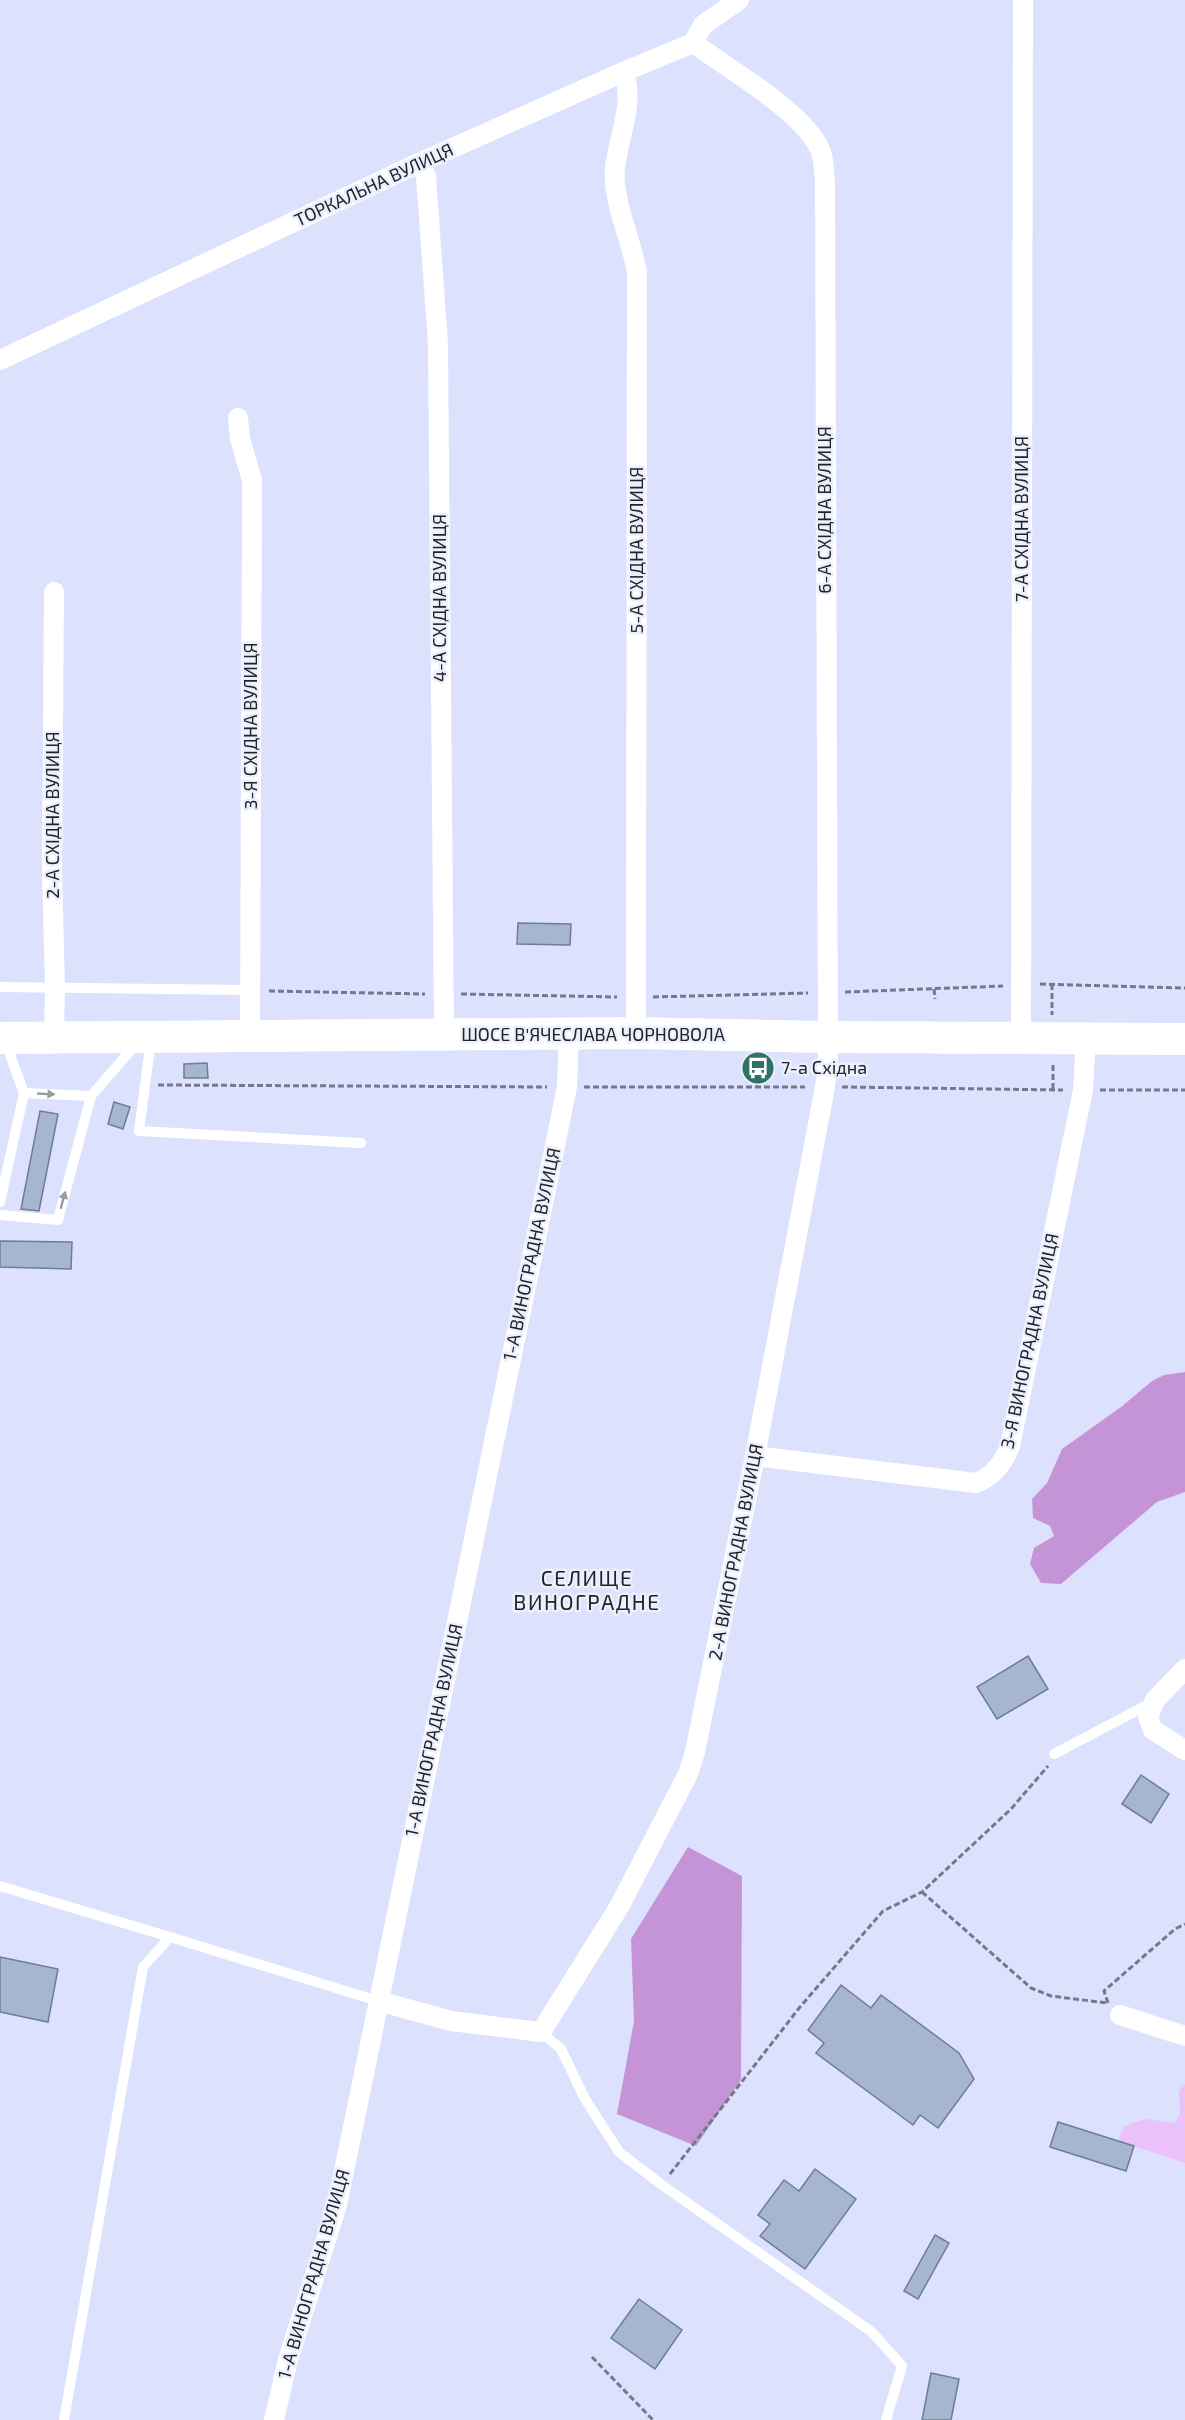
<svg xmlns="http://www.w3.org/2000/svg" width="1185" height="2420" font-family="'Exo 2',sans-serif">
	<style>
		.green { fill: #ebc1fc }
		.forest { fill: #c494d6 }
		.building { fill: #a5b6ce; stroke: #6d7d93; stroke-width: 1.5 }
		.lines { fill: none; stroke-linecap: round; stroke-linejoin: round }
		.path { stroke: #75788b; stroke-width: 3; stroke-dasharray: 6 3; stroke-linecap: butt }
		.lane { stroke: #fff; stroke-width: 10 }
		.street { stroke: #fff; stroke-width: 20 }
		.primary { stroke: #fff; stroke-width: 32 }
		.oneway { fill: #9b9ca0 }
		.labels { text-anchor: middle; stroke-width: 5; stroke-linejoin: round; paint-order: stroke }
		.street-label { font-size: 18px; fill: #20222c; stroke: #edf0fb }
		.poi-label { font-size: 18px; fill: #20222c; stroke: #edf0fb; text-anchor: start }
		.quarter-label { font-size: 21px; letter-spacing: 1.5px; fill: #20222c; stroke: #edf0fb }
	</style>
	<rect width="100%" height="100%" fill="#dce1fe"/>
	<path class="green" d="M 1185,2084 L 1185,2163 L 1118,2141 L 1124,2126 L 1145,2119 L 1175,2123 L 1180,2114 L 1179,2091 Z"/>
	<g class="forest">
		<path d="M 1185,1372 L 1185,1492 L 1157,1502 L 1061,1584 L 1041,1583 L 1030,1564 L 1034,1548 L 1054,1536 L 1050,1526 L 1033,1518 L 1032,1499 L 1047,1483 L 1062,1449 L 1121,1407 L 1152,1381 L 1164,1375 Z"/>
		<path d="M 688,1847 L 742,1876 L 741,2080 L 696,2146 L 617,2114 L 634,2021 L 631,1939 Z"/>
	</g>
	<g class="building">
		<path d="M 518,923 L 571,924 L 570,945 L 517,944 Z"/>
		<path d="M 207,1063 L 208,1078 L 184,1078 L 184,1064 Z"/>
		<path d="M 114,1102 L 130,1107 L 123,1129 L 108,1124 Z"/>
		<path d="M 40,1111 L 58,1114 L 39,1211 L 21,1209 Z"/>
		<path d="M 0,1241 L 72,1242 L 71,1269 L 0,1267 Z"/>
		<path d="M 1028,1656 L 1048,1689 L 997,1719 L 977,1687 Z"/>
		<path d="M 1141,1775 L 1169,1794 L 1151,1823 L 1122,1804 Z"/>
		<path d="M 0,1957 L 58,1969 L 48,2022 L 0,2012 Z"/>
		<path d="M 841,1985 L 871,2008 L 881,1995 L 959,2053 L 974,2079 L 938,2128 L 920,2115 L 913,2125 L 816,2053 L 824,2043 L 808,2030 Z"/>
		<path d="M 1058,2122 L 1134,2146 L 1126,2171 L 1050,2147 Z"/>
		<path d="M 815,2169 L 856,2199 L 805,2269 L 760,2236 L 770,2224 L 758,2215 L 784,2180 L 799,2191 Z"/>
		<path d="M 935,2235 L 949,2243 L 918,2299 L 904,2291 Z"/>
		<path d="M 639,2299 L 682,2330 L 655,2369 L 611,2338 Z"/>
		<path d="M 931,2373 L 959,2379 L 951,2420 L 922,2420 Z"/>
	</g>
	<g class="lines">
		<g class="path">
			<path d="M 1040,984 L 1185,988"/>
			<path d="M 1052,984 L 1052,1015"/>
			<path d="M 934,989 L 935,999"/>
			<path d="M 269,991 L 425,994"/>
			<path d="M 845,992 L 1003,986"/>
			<path d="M 461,994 L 617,997"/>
			<path d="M 653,997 L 808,993"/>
			<path d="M 158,1085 L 547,1087"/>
			<path d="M 584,1087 L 805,1087"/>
			<path d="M 842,1087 L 1063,1090"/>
			<path d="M 757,1088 L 758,1068"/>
			<path d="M 1053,1089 L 1053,1063"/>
			<path d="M 1100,1090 L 1185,1090"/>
			<path d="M 922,1892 L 1031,1988 L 1051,1996 L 1107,2003"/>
			<path d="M 1108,2003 L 1104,1991 L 1175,1929 L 1185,1924"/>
			<path d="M 670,2174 L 800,2007 L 883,1911 L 922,1892 L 1011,1809 L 1048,1766"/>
			<path d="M 592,2357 L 653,2420"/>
		</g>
		<g class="lane">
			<path d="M 0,987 L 249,990"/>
			<path d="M 151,1040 L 139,1131 L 361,1143"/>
			<path d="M 5,1041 L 24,1093 L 91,1096 L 137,1043"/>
			<path d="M 0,1202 L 24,1093"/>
			<path d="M 0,1215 L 58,1220 L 91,1096"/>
			<path d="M 1054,1754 L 1153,1702"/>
			<path d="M 0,1886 L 170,1937"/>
			<path d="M 541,2032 L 561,2049 L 585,2099 L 619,2152 L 662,2185 L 872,2332 L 902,2366 L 886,2420"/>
			<path d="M 64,2420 L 143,1967 L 170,1937 L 378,2001"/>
		</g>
		<g class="street">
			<path d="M 623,72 C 636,102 618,137 615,168 C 612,200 631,239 637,272 L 636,1033"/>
			<path d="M 419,163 L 426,176 L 438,344 L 444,1036"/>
			<path d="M 0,360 L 419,163 L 623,72 L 693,43 L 703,25 L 739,0"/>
			<path d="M 238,418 L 240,439 L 252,480 L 250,1036"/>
			<path d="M 54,592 L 52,870 L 55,988 L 54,1038"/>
			<path d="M 1021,1037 L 1023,0"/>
			<path d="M 755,1456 L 976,1483 C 994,1476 1003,1463 1010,1446 L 1083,1090 L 1086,1038"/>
			<path d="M 1185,1669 L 1155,1700 L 1148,1717 L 1153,1730 L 1185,1750"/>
			<path d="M 378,2001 L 451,2021 L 541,2032 L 619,1907 L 688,1774 L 695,1752 L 755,1456 L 825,1087 L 828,1063 L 825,182 C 824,173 824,163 822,155 C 811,116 726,67 693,43"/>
			<path d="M 1120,2015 L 1185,2036"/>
			<path d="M 274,2420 L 288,2360 L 337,2205 L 567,1087 L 569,1034"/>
		</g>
		<path class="primary" d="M 0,1038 L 636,1033 L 827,1037 L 1185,1039"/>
	</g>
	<defs><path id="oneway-solid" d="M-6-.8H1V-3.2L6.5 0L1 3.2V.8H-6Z" transform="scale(1.5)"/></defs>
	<g class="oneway">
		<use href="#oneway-solid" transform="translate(46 1094) rotate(3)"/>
		<use href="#oneway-solid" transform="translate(63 1200) rotate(-75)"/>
	</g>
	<defs>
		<symbol id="bus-disc" viewBox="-11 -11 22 22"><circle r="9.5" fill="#2f7366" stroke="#edf0fb"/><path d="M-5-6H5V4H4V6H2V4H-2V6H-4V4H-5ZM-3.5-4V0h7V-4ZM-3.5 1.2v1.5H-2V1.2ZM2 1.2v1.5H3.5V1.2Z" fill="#fff"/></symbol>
	</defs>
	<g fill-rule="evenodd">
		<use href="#bus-disc" x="739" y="1049" width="38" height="38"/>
	</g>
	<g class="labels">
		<g class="street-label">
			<text transform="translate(374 185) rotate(-25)" y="6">ТОРКАЛЬНА ВУЛИЦЯ</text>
			<text transform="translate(825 510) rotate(-90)" y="6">6-А СХІДНА ВУЛИЦЯ</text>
			<text transform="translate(1022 519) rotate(-90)" y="6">7-А СХІДНА ВУЛИЦЯ</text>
			<text transform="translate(637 550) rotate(-90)" y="6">5-А СХІДНА ВУЛИЦЯ</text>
			<text transform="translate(440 598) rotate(-90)" y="6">4-А СХІДНА ВУЛИЦЯ</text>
			<text transform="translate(251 726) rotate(-90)" y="6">3-Я СХІДНА ВУЛИЦЯ</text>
			<text transform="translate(53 815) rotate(-90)" y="6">2-А СХІДНА ВУЛИЦЯ</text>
			<text x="593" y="1041">ШОСЕ В'ЯЧЕСЛАВА ЧОРНОВОЛА</text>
			<text transform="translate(532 1254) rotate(-78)" y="6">1-А ВИНОГРАДНА ВУЛИЦЯ</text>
			<text transform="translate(1030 1341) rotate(-78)" y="6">3-Я ВИНОГРАДНА ВУЛИЦЯ</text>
			<text transform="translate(736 1552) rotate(-79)" y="6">2-А ВИНОГРАДНА ВУЛИЦЯ</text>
			<text transform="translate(434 1730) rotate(-78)" y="6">1-А ВИНОГРАДНА ВУЛИЦЯ</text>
			<text transform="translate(314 2274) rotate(-74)" y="6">1-А ВИНОГРАДНА ВУЛИЦЯ</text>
		</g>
		<g class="poi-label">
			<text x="781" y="1074">7-а Східна</text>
		</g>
		<g class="quarter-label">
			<text x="587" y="1586">СЕЛИЩЕ<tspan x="587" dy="24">ВИНОГРАДНЕ</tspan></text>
		</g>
	</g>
</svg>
